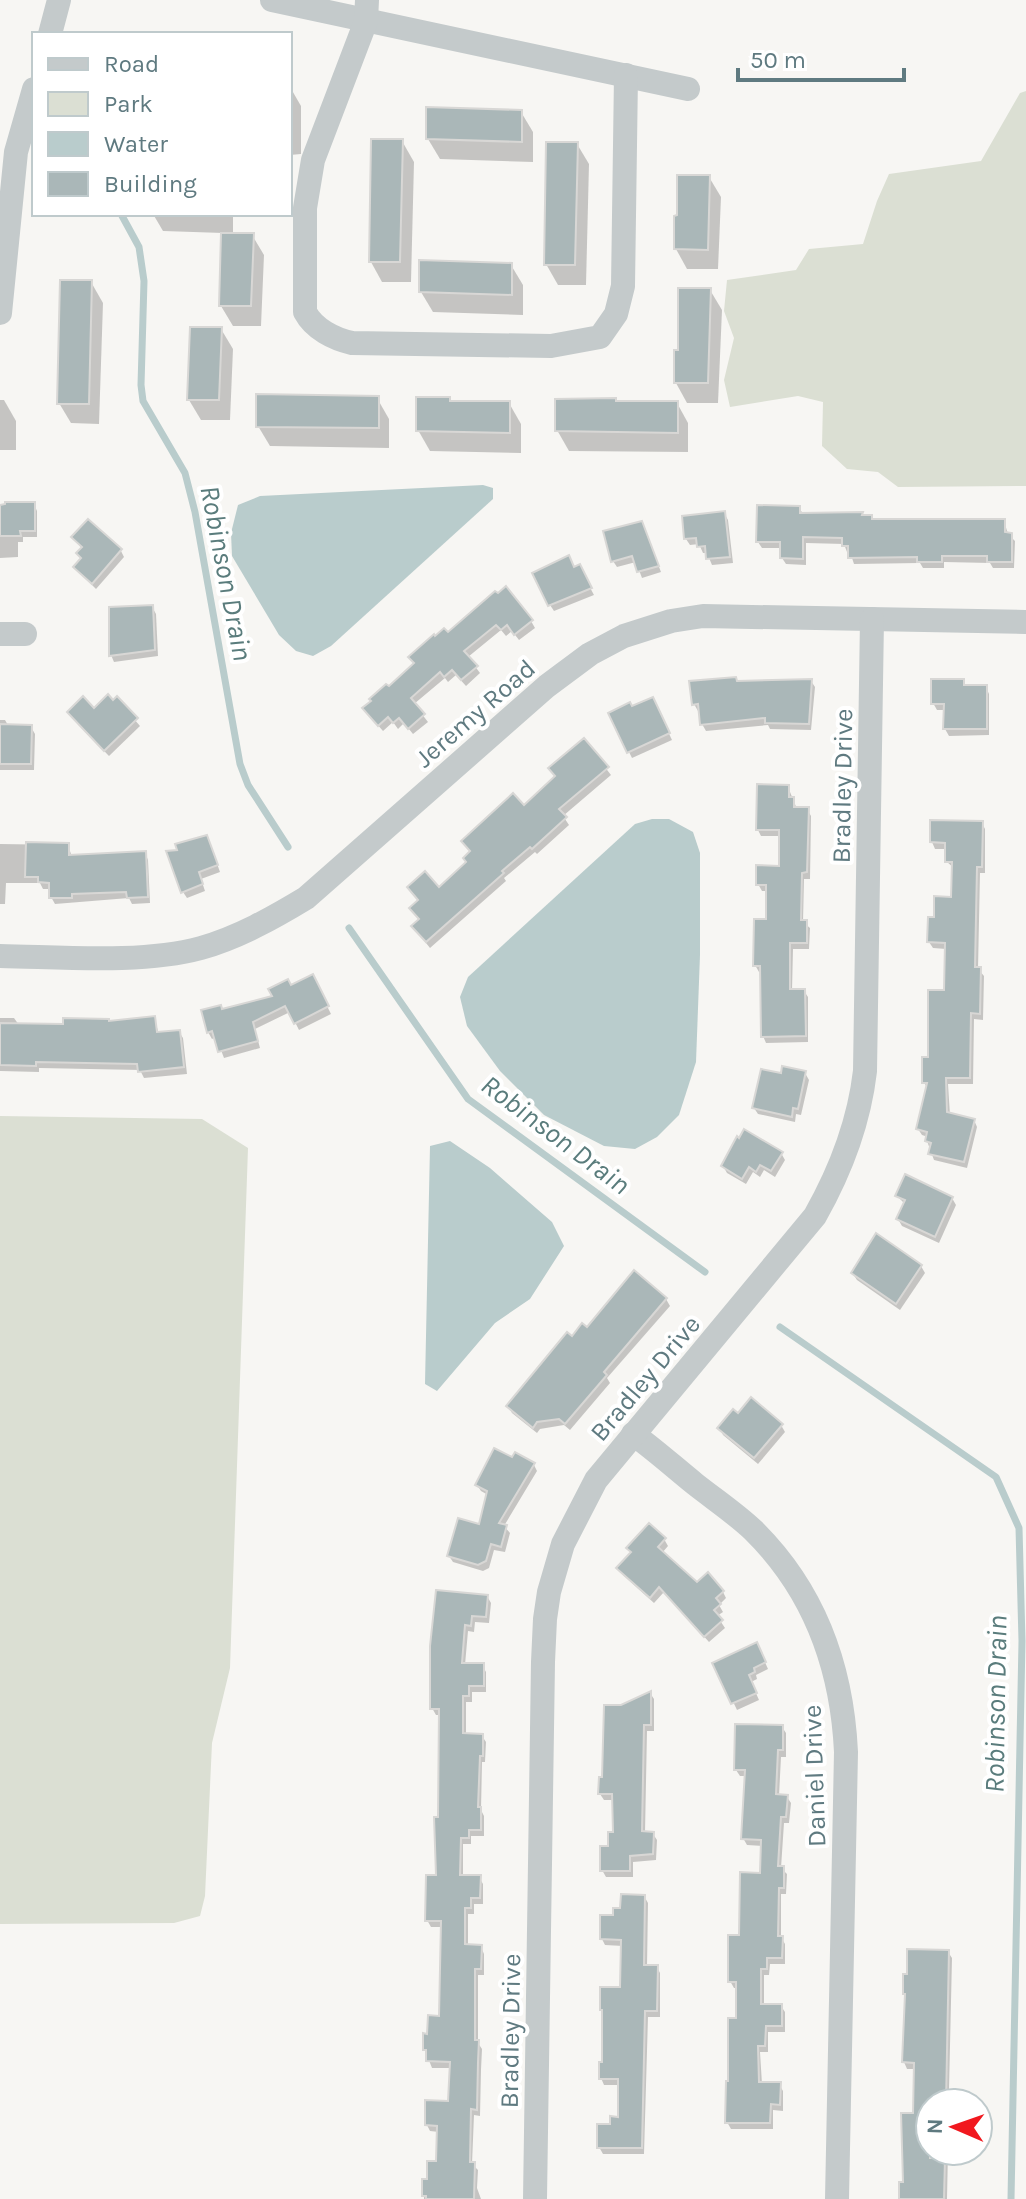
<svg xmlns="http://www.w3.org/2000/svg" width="1026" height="2199" font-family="Karla,sans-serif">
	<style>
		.green { fill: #dbdfd3 }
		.water { fill: #b9cccc }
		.shadow { fill: #0003 }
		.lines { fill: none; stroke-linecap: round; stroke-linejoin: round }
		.stream { stroke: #b9cccc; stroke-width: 7 }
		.building { fill: #aab7b8; stroke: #d8d7d5; stroke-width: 2 }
		.street { stroke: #c4cacb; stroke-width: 24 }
		.labels { text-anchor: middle; stroke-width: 8; stroke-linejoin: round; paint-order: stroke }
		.street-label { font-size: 26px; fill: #5f7a80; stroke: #fff }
		.water-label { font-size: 28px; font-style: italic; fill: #5a7c7c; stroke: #fff }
	</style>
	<rect width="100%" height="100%" fill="#f7f6f3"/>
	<g class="green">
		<path d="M 1026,91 L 1026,486 L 898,487 L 878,472 L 847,469 L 822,446 L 823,402 L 798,396 L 730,407 L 724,380 L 734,338 L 724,311 L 727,280 L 796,270 L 809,249 L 863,244 L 877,201 L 889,174 L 981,161 L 1020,93 Z"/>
		<path d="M 0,1116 L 202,1119 L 248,1148 L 230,1668 L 212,1743 L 205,1896 L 200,1916 L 174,1923 L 0,1924 Z"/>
	</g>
	<g class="water">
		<path d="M 483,485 L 493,488 L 493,499 L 331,646 L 313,656 L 296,651 L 279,635 L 232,556 L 231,533 L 238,505 L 260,496 Z"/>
		<path d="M 652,819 L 669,819 L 693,832 L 700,853 L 700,955 L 696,1062 L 679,1115 L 657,1137 L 635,1149 L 604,1146 L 544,1115 L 500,1071 L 467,1026 L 460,997 L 468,977 L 635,824 Z"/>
		<path d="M 450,1141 L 490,1168 L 552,1222 L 564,1246 L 530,1299 L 495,1323 L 437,1391 L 425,1384 L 430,1146 Z"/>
	</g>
	<g class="shadow">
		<path d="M 290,87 L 301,106 L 301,154 L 290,155 Z"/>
		<path d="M 521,112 L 533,132 L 533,162 L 440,159 L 428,139 Z"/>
		<path d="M 402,141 L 414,162 L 411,282 L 382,282 L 371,262 Z"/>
		<path d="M 577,144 L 589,164 L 586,285 L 558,285 L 546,264 Z"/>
		<path d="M 709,177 L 721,197 L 718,269 L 687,269 L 676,249 Z"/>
		<path d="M 153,214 L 233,214 L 233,235 L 252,235 L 264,255 L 261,326 L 233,326 L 221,306 L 223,233 L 163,231 Z"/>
		<path d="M 511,265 L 523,285 L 523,315 L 433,312 L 421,292 Z"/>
		<path d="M 91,282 L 103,303 L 99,424 L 71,423 L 59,403 Z"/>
		<path d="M 710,290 L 722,310 L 718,403 L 687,403 L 676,383 L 680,352 Z"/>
		<path d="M 221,329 L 233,349 L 230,420 L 201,420 L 189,400 Z"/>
		<path d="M 377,398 L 389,419 L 389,448 L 270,446 L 258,426 Z"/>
		<path d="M 0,400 L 4,400 L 16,421 L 16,450 L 0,450 Z"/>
		<path d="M 451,403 L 509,403 L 521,424 L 521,453 L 430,451 L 418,430 Z"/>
		<path d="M 677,403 L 688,423 L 688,452 L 569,451 L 557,430 Z"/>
		<path d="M 34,504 L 37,511 L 37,537 L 23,537 L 23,542 L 18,542 L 18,557 L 0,558 L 0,506 Z"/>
		<path d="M 799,508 L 804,515 L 861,514 L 873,521 L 1004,521 L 1008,534 L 1015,541 L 1014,568 L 993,568 L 990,563 L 944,562 L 944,568 L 923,568 L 920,563 L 854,564 L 850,552 L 847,552 L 844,544 L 806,543 L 806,565 L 786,564 L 782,558 L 782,548 L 762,548 L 758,542 Z"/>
		<path d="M 724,513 L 728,520 L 733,563 L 712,565 L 707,553 L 703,553 L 699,544 L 690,545 L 686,539 Z"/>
		<path d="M 88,521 L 121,551 L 124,557 L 96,589 L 75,568 L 82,559 L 82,549 L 74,538 Z"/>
		<path d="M 645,530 L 661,572 L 642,578 L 636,562 L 617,567 L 613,561 Z"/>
		<path d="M 579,567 L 594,595 L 554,611 L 550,605 L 574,570 Z"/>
		<path d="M 495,593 L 531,621 L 535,628 L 519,640 L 512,631 L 506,636 L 501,630 L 468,657 L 480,673 L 466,686 L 456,675 L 448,682 L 445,678 L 414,704 L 428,722 L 413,734 L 404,723 L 398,729 L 393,722 L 383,731 L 369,715 L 388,689 Z"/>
		<path d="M 152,607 L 156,614 L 158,656 L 114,662 L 111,655 Z"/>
		<path d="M 811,681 L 815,687 L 811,730 L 770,729 L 768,725 L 706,731 L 702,724 L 700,710 L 698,711 L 694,704 L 737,683 Z"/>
		<path d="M 963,681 L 966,687 L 986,687 L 989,694 L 989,735 L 949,736 L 945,729 L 946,710 L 937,710 L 933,703 Z"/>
		<path d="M 117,699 L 140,726 L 109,756 L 73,719 Z"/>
		<path d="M 656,706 L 672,740 L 632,758 L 629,752 L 632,709 Z"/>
		<path d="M 0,720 L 5,720 L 9,727 L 31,727 L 35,734 L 34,770 L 0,770 Z"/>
		<path d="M 584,740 L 611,775 L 563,816 L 569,825 L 537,854 L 535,852 L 504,878 L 506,881 L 430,948 L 418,933 L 420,921 L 415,915 L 468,864 L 472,853 L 463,841 L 524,808 L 557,777 Z"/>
		<path d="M 788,787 L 797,809 L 807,809 L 811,816 L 810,879 L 804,879 L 803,922 L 810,928 L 809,949 L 793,949 L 792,991 L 804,991 L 808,997 L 808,1042 L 766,1043 L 763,1036 L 762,972 L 759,972 L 755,965 L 768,921 L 768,891 L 762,891 L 758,884 L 781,868 L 781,836 L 761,836 L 758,830 Z"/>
		<path d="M 982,823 L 985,829 L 985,873 L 980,873 L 978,969 L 984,976 L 983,1020 L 974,1019 L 973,1084 L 948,1084 L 950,1115 L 974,1120 L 977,1127 L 967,1168 L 934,1160 L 927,1141 L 928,1137 L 922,1135 L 918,1129 L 928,1090 L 924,1082 L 946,992 L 946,949 L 933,948 L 929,942 L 936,919 L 953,899 L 954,868 L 947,862 L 947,849 L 935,849 L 932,842 Z"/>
		<path d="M 0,844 L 68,845 L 72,857 L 145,853 L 148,860 L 150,903 L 132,904 L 129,898 L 55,904 L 51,897 L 51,889 L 43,889 L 40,883 L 6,883 L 5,904 L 0,904 Z"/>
		<path d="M 210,844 L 220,872 L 201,879 L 205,891 L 187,898 L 183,892 Z"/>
		<path d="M 312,976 L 331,1014 L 299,1030 L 290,1012 L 255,1029 L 260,1048 L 224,1058 L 216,1037 L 212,1039 L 208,1032 L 222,1011 L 275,998 Z"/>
		<path d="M 0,1018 L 14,1018 L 19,1025 L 109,1023 L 154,1018 L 159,1034 L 179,1032 L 183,1038 L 187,1074 L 144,1078 L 140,1070 L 39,1068 L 39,1072 L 0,1071 Z"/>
		<path d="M 805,1073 L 809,1080 L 801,1115 L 796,1114 L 795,1122 L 758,1114 L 754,1108 L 782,1075 Z"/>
		<path d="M 781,1153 L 785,1160 L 775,1177 L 764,1170 L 760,1177 L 753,1172 L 746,1184 L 727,1173 L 723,1166 Z"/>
		<path d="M 897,1196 L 952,1198 L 956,1205 L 939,1243 L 902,1226 L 898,1219 L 905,1204 Z"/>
		<path d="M 921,1266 L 925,1273 L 900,1310 L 857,1280 L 853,1274 Z"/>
		<path d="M 666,1299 L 670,1306 L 607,1378 L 610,1383 L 570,1430 L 564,1425 L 540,1429 L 537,1433 L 512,1413 L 508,1406 L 572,1339 L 588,1330 Z"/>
		<path d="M 738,1416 L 781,1425 L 785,1432 L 758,1464 L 723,1435 L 720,1428 Z"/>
		<path d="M 513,1460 L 534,1465 L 537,1471 L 504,1526 L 510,1533 L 505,1552 L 494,1550 L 489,1568 L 483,1571 L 453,1562 L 449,1556 L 480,1526 L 488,1495 L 481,1491 L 477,1485 Z"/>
		<path d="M 664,1539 L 668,1546 L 662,1553 L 697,1585 L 723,1592 L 726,1598 L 719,1605 L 723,1612 L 717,1616 L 725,1628 L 709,1642 L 664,1592 L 654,1603 L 623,1575 L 619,1568 Z"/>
		<path d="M 487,1596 L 491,1603 L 489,1623 L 475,1622 L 474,1632 L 468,1631 L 465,1665 L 482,1665 L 486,1672 L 486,1692 L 472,1692 L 472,1702 L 466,1702 L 466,1735 L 482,1736 L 486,1742 L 485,1762 L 482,1762 L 481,1810 L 484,1816 L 484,1836 L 471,1836 L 471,1844 L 463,1844 L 463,1877 L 479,1877 L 483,1884 L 483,1904 L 474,1904 L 474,1914 L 468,1914 L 468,1946 L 481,1947 L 484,1954 L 484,1975 L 478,1975 L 478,2043 L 482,2049 L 481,2070 L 480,2116 L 474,2115 L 472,2164 L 478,2170 L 477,2188 L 481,2199 L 424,2199 L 424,2181 L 429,2181 L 438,2163 L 439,2132 L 430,2131 L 427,2125 L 450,2103 L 451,2068 L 432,2068 L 425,2050 L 429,2036 L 441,2018 L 443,1927 L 431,1927 L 427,1920 L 438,1877 L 440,1819 L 440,1715 L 436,1715 L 432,1708 L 432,1646 Z"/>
		<path d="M 760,1651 L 768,1669 L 756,1675 L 757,1679 L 751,1682 L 759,1700 L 737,1710 L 715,1664 Z"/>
		<path d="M 650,1693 L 654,1699 L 654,1731 L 647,1731 L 645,1833 L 653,1834 L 657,1840 L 656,1860 L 633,1862 L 633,1877 L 606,1877 L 602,1870 L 615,1834 L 614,1800 L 604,1800 L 600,1794 L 603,1779 L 622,1707 Z"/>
		<path d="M 782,1727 L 786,1733 L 786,1757 L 781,1757 L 779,1796 L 787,1797 L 791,1803 L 789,1823 L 784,1823 L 781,1868 L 787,1874 L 786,1894 L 781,1894 L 781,1937 L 785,1944 L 785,1964 L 770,1964 L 769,1975 L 764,1975 L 764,2006 L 781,2006 L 785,2012 L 785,2032 L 768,2032 L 768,2052 L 760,2052 L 762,2084 L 779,2084 L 783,2091 L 783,2111 L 773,2110 L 773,2129 L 731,2129 L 727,2122 L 738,2020 L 738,1988 L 734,1988 L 730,1981 L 762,1875 L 763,1846 L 747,1845 L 743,1838 L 747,1776 L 740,1776 L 736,1770 Z"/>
		<path d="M 644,1896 L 648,1903 L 647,1967 L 657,1967 L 660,1973 L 660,2017 L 648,2017 L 644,2154 L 603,2154 L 599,2147 L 620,2119 L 620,2085 L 604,2085 L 601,2078 L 604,2064 L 604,2014 L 602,2010 L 622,1989 L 623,1946 L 605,1945 L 602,1939 L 615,1918 Z"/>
		<path d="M 948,1952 L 952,1958 L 949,2090 L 955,2090 L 958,2103 L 930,2103 L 930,2151 L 948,2151 L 947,2199 L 901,2199 L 915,2115 L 916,2069 L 907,2069 L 904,2062 Z"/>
	</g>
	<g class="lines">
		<g class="stream">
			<path d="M 121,214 L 139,247 L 144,281 L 141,385 L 143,401 L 185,473 L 195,512 L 240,764 L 248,785 L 288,847"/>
			<path d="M 349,928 L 468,1099 L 705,1272"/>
			<path d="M 780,1327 L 996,1477 L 1019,1528 L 1022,1641 L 1011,2199"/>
		</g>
	</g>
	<g class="building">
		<path d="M 426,107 L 522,110 L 522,142 L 426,139 Z"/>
		<path d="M 371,139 L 403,139 L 400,262 L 369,262 Z"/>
		<path d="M 546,142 L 578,142 L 575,265 L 544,265 Z"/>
		<path d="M 677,175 L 710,175 L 708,250 L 674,249 L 674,216 L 677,215 Z"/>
		<path d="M 221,233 L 254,233 L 251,306 L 219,306 Z"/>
		<path d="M 419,260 L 512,263 L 512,295 L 419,292 Z"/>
		<path d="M 60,280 L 92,280 L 89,404 L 57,404 Z"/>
		<path d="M 678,288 L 711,288 L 708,383 L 674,383 L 674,350 L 678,350 Z"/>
		<path d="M 190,327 L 222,327 L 219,400 L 187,400 Z"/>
		<path d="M 256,394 L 379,396 L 379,428 L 256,427 Z"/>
		<path d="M 416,397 L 450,397 L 450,401 L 510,401 L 510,433 L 416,431 Z"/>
		<path d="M 616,398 L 616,401 L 678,401 L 678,433 L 555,431 L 555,399 Z"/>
		<path d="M 5,502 L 35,502 L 35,531 L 20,531 L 21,536 L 0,536 L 0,505 L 5,504 Z"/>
		<path d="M 757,505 L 800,506 L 800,513 L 863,512 L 862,515 L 872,515 L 872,519 L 1005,519 L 1005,532 L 1012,533 L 1012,562 L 987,562 L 987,556 L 942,556 L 942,562 L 917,562 L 917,557 L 848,558 L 848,546 L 842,546 L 842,538 L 803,537 L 803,559 L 780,558 L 780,542 L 756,542 Z"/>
		<path d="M 725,511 L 730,557 L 706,559 L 705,546 L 697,547 L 696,538 L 684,539 L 682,516 Z"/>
		<path d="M 88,519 L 122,549 L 92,584 L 73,567 L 81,558 L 76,553 L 82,547 L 71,537 Z"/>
		<path d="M 642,521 L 659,566 L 637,572 L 632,556 L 611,562 L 603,531 Z"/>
		<path d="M 569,555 L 574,567 L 580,564 L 592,588 L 548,606 L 532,573 Z"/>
		<path d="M 506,586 L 533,620 L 514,635 L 507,625 L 501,630 L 496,625 L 464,651 L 478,666 L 461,680 L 452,670 L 444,677 L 440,672 L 411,698 L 425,714 L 408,729 L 399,718 L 393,723 L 388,717 L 378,726 L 362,708 L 371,701 L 369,699 L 386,684 L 389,686 L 414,663 L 408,657 L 434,634 L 435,636 L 444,628 L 448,632 L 495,591 L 498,593 Z"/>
		<path d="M 153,605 L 155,650 L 109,656 L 109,607 Z"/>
		<path d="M 736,677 L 737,681 L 812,679 L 809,724 L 765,723 L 765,718 L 700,725 L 698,704 L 692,705 L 689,681 Z"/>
		<path d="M 931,679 L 964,679 L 964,685 L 987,685 L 987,729 L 943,729 L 944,704 L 931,704 Z"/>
		<path d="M 108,694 L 113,700 L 117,696 L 138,718 L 104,751 L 67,712 L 83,696 L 94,708 Z"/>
		<path d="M 653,697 L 670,733 L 627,753 L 608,713 L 630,702 L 632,706 Z"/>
		<path d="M 0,724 L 32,725 L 31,764 L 0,764 Z"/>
		<path d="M 584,738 L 609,767 L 559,809 L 567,817 L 532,849 L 530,847 L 502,871 L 504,873 L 426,942 L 411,926 L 419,919 L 409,908 L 418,900 L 407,887 L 425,871 L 439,887 L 466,862 L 463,858 L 470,851 L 461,841 L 513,793 L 524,805 L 555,776 L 548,768 Z"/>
		<path d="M 757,784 L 789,785 L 789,797 L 794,797 L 794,807 L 809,807 L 807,872 L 802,873 L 801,920 L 807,920 L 807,943 L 790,943 L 790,989 L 805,989 L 806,1036 L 761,1037 L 760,966 L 753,966 L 754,919 L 766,919 L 766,885 L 756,885 L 756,865 L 779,866 L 779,830 L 756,830 Z"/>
		<path d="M 930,820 L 983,821 L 982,867 L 977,867 L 975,967 L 981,967 L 980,1014 L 971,1013 L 970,1078 L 946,1078 L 947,1112 L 975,1119 L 964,1162 L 928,1154 L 931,1143 L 925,1141 L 927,1132 L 916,1129 L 927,1083 L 922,1083 L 922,1057 L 928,1057 L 928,990 L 944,990 L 945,943 L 927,942 L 928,917 L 934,917 L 934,896 L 951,897 L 952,862 L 945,862 L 945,843 L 930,842 Z"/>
		<path d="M 207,835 L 218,865 L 199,872 L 203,884 L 181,893 L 166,851 L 177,850 L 175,844 Z"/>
		<path d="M 26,842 L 69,843 L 69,855 L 146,851 L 148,897 L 127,898 L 126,892 L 72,894 L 72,898 L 49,898 L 49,883 L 38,882 L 38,877 L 25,877 Z"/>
		<path d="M 313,974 L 329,1006 L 294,1024 L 285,1006 L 253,1022 L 258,1041 L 218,1052 L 212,1031 L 207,1033 L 201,1010 L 221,1005 L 222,1009 L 272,996 L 268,989 L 288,979 L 291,985 Z"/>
		<path d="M 155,1016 L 157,1032 L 180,1030 L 184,1067 L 138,1072 L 137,1064 L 36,1062 L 36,1066 L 0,1065 L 0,1023 L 63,1024 L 63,1018 L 109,1019 L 109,1021 Z"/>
		<path d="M 782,1066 L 806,1071 L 798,1109 L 793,1108 L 792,1117 L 752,1108 L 761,1069 L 781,1073 Z"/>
		<path d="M 744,1129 L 783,1152 L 771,1171 L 760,1165 L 756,1172 L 749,1167 L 742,1179 L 721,1166 L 737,1136 L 739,1138 Z"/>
		<path d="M 905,1174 L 953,1197 L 935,1237 L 896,1219 L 905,1200 L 895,1196 Z"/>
		<path d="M 876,1233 L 922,1265 L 896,1304 L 851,1273 Z"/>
		<path d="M 634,1270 L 667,1298 L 604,1372 L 607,1375 L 565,1424 L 559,1419 L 537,1422 L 533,1428 L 506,1406 L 567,1332 L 572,1336 L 582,1323 L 587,1327 Z"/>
		<path d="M 751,1397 L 783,1424 L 754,1458 L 717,1428 L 733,1409 L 738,1413 Z"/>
		<path d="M 494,1448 L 512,1457 L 515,1452 L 535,1463 L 499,1523 L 507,1525 L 501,1547 L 491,1544 L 486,1561 L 478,1565 L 447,1556 L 458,1518 L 479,1524 L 487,1491 L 475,1485 Z"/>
		<path d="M 649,1523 L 666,1538 L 658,1547 L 697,1582 L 708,1572 L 724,1591 L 716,1598 L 721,1604 L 714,1610 L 723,1620 L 704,1637 L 659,1587 L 650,1598 L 616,1568 L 631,1552 L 626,1548 Z"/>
		<path d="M 436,1590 L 488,1595 L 486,1617 L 472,1616 L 471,1626 L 465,1625 L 462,1663 L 484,1663 L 484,1686 L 469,1686 L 469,1696 L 463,1696 L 463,1733 L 483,1734 L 483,1756 L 480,1756 L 478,1807 L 481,1807 L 481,1830 L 469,1830 L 469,1838 L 461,1838 L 460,1875 L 481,1875 L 480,1898 L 471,1898 L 471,1908 L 465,1908 L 465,1944 L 482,1945 L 481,1969 L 475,1969 L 475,2040 L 479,2040 L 478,2062 L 477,2110 L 471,2109 L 470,2162 L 475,2162 L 474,2199 L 426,2199 L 426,2196 L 422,2196 L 422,2179 L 427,2179 L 427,2161 L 436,2161 L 437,2126 L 425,2125 L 425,2100 L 448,2101 L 450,2062 L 426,2061 L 426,2050 L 423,2050 L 423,2033 L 427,2034 L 428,2015 L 439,2016 L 441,1921 L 425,1921 L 426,1875 L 436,1875 L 434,1817 L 438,1817 L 439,1709 L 430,1709 L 430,1646 Z"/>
		<path d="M 757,1642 L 766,1662 L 754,1668 L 755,1672 L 749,1675 L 757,1693 L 731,1704 L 712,1663 Z"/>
		<path d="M 651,1691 L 651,1725 L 644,1725 L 642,1831 L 654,1832 L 653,1854 L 630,1856 L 630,1871 L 600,1871 L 600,1846 L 608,1846 L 608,1832 L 613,1832 L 612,1794 L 598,1794 L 599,1777 L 602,1777 L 604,1705 L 621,1705 Z"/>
		<path d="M 735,1724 L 783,1725 L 783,1750 L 778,1750 L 776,1794 L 788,1795 L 786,1817 L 781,1817 L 778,1866 L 784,1866 L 784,1888 L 779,1888 L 778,1936 L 783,1936 L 782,1958 L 767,1958 L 767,1969 L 761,1969 L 761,2004 L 782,2004 L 782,2026 L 766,2026 L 765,2046 L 758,2046 L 759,2082 L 781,2082 L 780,2105 L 771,2104 L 770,2123 L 725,2123 L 726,2081 L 728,2081 L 728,2018 L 736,2018 L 736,1982 L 728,1982 L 728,1935 L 739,1935 L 740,1872 L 760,1873 L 761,1840 L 741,1839 L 745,1770 L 734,1770 Z"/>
		<path d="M 621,1894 L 645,1895 L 644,1965 L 658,1965 L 657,2011 L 645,2011 L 642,2148 L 597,2148 L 597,2124 L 610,2124 L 610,2116 L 618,2117 L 618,2079 L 599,2079 L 599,2062 L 602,2062 L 602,2010 L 600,2010 L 600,1987 L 620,1987 L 621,1940 L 600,1939 L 600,1915 L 613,1915 L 613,1908 L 620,1908 Z"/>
		<path d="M 907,1949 L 949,1950 L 946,2103 L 930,2103 L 930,2158 L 945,2158 L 944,2199 L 899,2199 L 899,2182 L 903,2182 L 901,2113 L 913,2113 L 914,2063 L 902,2062 L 905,1994 L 903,1994 L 903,1974 L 907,1974 Z"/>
	</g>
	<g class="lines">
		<g class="street">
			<path d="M 272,0 L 688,89"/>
			<path d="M 367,0 L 366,21 L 313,160 L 305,208 L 305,312 C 314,329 334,339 352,343 L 551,346 L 600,337 L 616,314 L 623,286 L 626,75"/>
			<path d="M 50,34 L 59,0"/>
			<path d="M 0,313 L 16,152 L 34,89"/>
			<path d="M 0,634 L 25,634"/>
			<path d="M 0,956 C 62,957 142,964 201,948 C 239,937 273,918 306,898 L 547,686 L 590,654 L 624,636 L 671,621 L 703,616 L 1025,622"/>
			<path d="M 633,1434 C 654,1449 674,1467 695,1484 C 714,1499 735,1513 753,1530 C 814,1590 842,1667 846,1752 L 837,2199"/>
			<path d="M 535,2199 L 543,1662 L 545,1619 L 549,1592 L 563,1544 L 596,1480 L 815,1216 C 841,1170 859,1123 865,1071 L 872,619"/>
		</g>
	</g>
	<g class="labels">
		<g class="street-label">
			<text transform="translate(475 713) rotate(-41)" y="9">Jeremy Road</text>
			<text transform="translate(842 786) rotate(-89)" y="9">Bradley Drive</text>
			<text transform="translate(645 1378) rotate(-50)" y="9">Bradley Drive</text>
			<text transform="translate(814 1776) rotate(-92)" y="9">Daniel Drive</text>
			<text transform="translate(510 2031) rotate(-89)" y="9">Bradley Drive</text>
		</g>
		<g class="water-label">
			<text transform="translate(227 573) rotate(79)" y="10">Robinson Drain</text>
			<text transform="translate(556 1134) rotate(37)" y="10">Robinson Drain</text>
			<text transform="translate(995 1704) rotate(-89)" y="10">Robinson Drain</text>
		</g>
	</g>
	<rect x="32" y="32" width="260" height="184" fill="#ffffff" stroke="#bfcacc" stroke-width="2"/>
	<rect x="48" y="58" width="40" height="12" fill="#c4cacb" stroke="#bfcacc" stroke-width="2"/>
	<text x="104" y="72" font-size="24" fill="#5f7a80">Road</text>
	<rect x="48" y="92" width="40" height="24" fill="#dbdfd3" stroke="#bfcacc" stroke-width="2"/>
	<text x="104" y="112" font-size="24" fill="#5f7a80">Park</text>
	<rect x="48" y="132" width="40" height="24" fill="#b9cccc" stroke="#bfcacc" stroke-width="2"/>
	<text x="104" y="152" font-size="24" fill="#5f7a80">Water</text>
	<rect x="48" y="172" width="40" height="24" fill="#aab7b8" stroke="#bfcacc" stroke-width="2"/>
	<text x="104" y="192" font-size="24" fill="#5f7a80">Building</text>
	<g transform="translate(954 2127) rotate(272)"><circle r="38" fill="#ffffff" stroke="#bfcacc" stroke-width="2"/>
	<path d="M0-6L14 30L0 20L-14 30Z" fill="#f1181e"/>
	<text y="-12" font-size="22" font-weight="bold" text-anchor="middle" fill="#5f7a80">N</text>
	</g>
	<path d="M738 68v12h166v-12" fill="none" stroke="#5f7a80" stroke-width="4"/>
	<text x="750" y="68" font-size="24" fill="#5f7a80" stroke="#ffffff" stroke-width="6" paint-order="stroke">50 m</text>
</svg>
